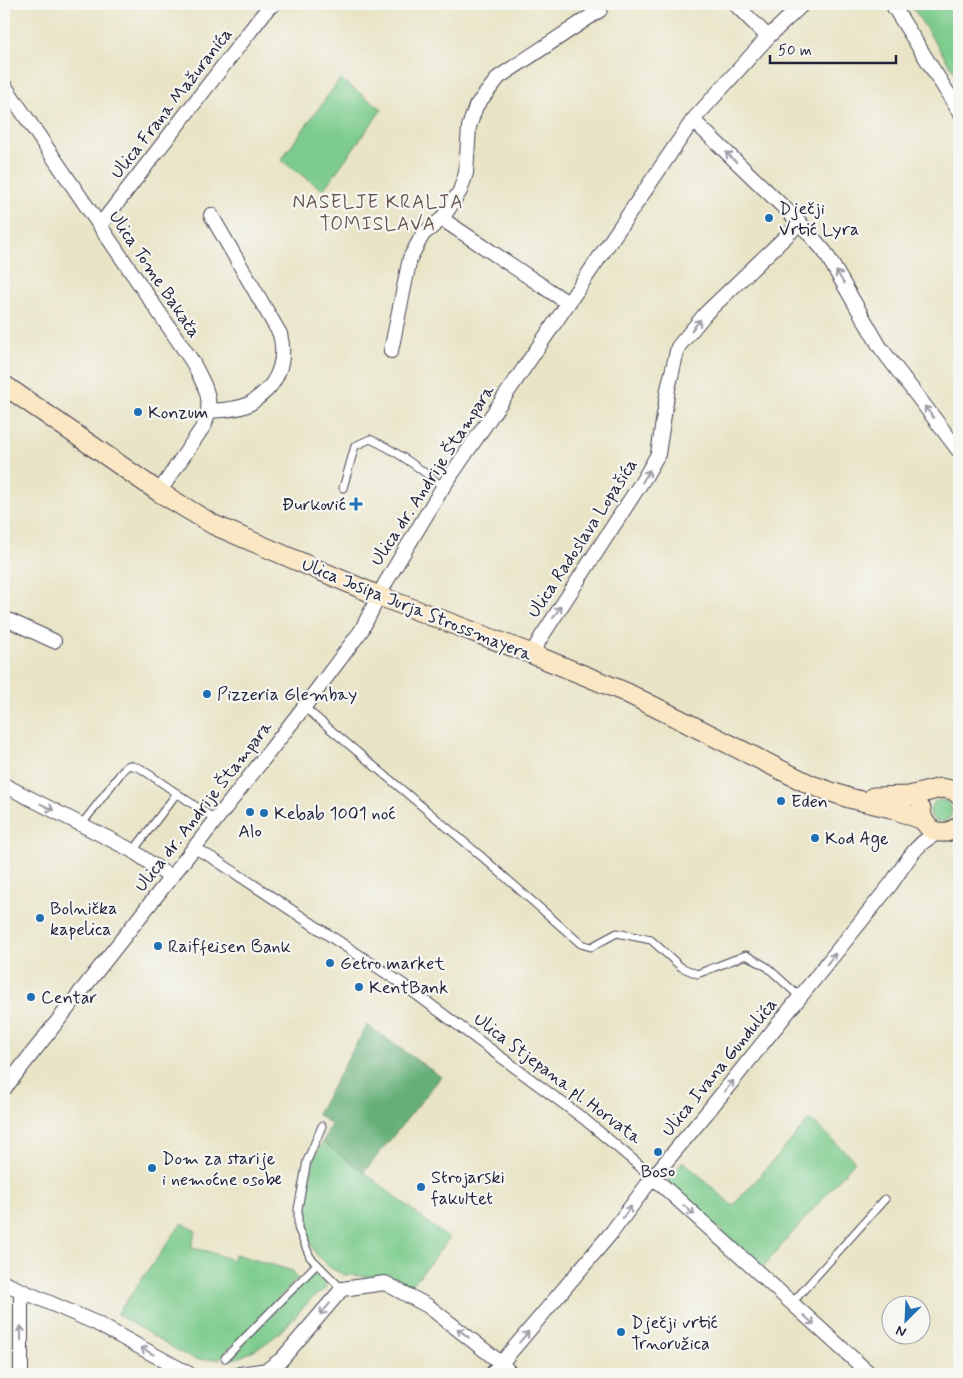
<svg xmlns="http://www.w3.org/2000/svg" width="963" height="1378" font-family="Mynerve,sans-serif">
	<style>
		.green { fill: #7dcc8d; stroke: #507764 }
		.forest { fill: #66b078; stroke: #44695a }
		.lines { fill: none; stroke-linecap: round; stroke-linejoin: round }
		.service-casing { stroke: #403f50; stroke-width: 9 }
		.pedestrian-casing { stroke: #403f50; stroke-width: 12 }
		.minor-casing { stroke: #403f50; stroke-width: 16 }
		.secondary-casing { stroke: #403f50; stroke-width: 21 }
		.service { stroke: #fff; stroke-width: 7 }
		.pedestrian { stroke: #fff; stroke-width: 10 }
		.minor { stroke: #fff; stroke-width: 14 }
		.secondary { stroke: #fbe7c3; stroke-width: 19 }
		.oneway { stroke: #9c9ca7 }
		.poi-dot { fill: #1f6fb2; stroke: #f6f6f2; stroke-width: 2 }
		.labels { text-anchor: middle; stroke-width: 4.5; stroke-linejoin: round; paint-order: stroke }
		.street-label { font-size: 18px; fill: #22223b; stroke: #f6f6f2 }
		.poi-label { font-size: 18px; fill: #22223b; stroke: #f6f6f2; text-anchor: start }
		.neighbourhood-label { font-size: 19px; letter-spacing: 1px; fill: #6a554f; stroke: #f6f6f2 }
	</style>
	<rect width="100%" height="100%" fill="#f6f6f2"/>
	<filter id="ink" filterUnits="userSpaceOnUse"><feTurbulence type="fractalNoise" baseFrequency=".02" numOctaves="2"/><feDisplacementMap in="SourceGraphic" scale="10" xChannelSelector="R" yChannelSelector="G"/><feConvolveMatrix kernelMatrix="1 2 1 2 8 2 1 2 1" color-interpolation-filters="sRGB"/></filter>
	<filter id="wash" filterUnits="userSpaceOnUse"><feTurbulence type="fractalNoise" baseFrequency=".0096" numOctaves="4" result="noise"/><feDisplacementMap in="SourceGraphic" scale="20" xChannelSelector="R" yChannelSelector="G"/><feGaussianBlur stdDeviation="1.12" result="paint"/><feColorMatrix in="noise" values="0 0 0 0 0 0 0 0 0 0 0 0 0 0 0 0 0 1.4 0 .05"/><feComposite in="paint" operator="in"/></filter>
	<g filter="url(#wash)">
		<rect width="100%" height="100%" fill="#e9e4c6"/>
		<g class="green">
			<path d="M 910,4 L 959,4 L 959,79 Z"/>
			<path d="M 340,79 L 382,109 L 323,190 L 281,160 Z"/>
			<circle cx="941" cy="811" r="11"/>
			<path d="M 810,1119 L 855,1161 L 762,1268 L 667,1182 L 683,1161 L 733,1206 Z"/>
			<path d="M 323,1142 L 364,1172 L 449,1239 L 409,1289 L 379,1277 L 344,1275 L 329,1267 L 317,1255 L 312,1247 L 309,1236 L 307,1199 L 314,1159 Z"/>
			<path d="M 182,1223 L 196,1231 L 191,1248 L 207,1251 L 232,1260 L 235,1254 L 293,1271 L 297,1279 L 219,1359 L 198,1360 L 185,1355 L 117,1314 Z"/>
			<path d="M 317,1275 L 325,1282 L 325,1289 C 320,1293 314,1296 310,1300 C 290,1321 279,1338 252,1351 C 244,1355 237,1360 227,1359 L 310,1277 Z"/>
		</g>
		<path class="forest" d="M 367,1025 L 441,1077 L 364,1172 L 323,1142 L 331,1124 L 317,1114 Z"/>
	</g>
	<g filter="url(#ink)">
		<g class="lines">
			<defs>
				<g id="service">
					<path d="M 343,488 L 355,446 L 370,439 C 397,451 420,468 443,487"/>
					<path d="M 304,707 L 481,856 L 581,944 L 591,947 L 617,933 L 651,940 L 681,967 L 697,974 L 746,955 L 767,967 L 800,997"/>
					<path d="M 82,824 L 124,769 L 129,765 L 140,768 L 216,820"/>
					<path d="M 133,851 L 177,793"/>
					<path d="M 322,1126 L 307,1161 L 298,1209 L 298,1228 L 310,1257 L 342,1289"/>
					<path d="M 792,1303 L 885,1199"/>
					<path d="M 225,1358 L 317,1264"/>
				</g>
				<path id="pedestrian" d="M 194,848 L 214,859 L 404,985 L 584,1119 L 653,1177"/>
				<g id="minor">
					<path d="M 735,4 L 768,37"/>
					<path d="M 892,4 L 959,111"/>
					<path d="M 4,85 L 192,361 C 204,385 214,396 205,424 L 159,492"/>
					<path d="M 693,120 L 800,223 L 825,252 L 880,347 L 959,451"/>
					<path d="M 442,219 L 460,191 L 466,173 L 469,127 L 476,106 L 499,77 L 600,10"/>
					<path d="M 100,225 L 268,8 L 274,4"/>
					<path d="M 391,351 L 410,258 L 423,234 L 442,219 L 568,303"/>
					<path d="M 209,411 C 222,410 235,410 247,405 C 252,403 256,399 260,396 C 280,381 286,357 280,334 L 211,215"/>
					<path d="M 4,618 L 54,641"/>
					<path d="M 532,654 L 540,639 L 645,477 L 658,454 L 668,389 L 678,347 L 706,313 L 800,223"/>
					<path d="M 4,785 L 133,851 L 170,877"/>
					<path d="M 4,1089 L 194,848 L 304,707 L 361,631 L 386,582 L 443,487 L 693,120 L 768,37 L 803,4"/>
					<path d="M 653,1177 L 870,1374"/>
					<path d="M 4,1283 L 96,1323 L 189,1374"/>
					<path d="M 21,1291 L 21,1374"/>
					<path d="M 240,1374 L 267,1370 L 282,1359 L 342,1289 L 385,1283 L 428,1306 L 501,1363 L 511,1374"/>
					<path d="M 492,1374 L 612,1232 L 653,1177 L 705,1115 L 891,884 C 904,866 917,839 940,833"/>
				</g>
				<g id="secondary">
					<path d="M 4,385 L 159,492 L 214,525 L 379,596 L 532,654 L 625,692 L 811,785 L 849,798 L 891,808 L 923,820"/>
					<path d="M 873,797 L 909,796 L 941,788 L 953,790 L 959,795"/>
					<path d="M 921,809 C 922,831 943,839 959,826"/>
				</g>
			</defs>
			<use href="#service" class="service-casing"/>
			<use href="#pedestrian" class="pedestrian-casing"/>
			<use href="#minor" class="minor-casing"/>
			<use href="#secondary" class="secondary-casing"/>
			<use href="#service" class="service"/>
			<use href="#pedestrian" class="pedestrian"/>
			<use href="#minor" class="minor"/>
			<use href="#secondary" class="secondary"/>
		</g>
		<defs><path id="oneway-shaft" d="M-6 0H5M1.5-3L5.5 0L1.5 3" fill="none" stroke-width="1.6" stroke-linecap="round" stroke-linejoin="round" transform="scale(1.25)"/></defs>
		<g class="oneway">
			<use href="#oneway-shaft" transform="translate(731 157) rotate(-136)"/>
			<use href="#oneway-shaft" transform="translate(840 277) rotate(-121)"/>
			<use href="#oneway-shaft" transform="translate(696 325) rotate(-50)"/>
			<use href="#oneway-shaft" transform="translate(929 412) rotate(-128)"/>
			<use href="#oneway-shaft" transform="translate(646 476) rotate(-59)"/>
			<use href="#oneway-shaft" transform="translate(557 612) rotate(-57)"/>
			<use href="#oneway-shaft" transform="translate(47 807) rotate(26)"/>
			<use href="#oneway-shaft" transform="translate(831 959) rotate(-51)"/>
			<use href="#oneway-shaft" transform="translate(729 1086) rotate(-51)"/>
			<use href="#oneway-shaft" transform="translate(689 1210) rotate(42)"/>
			<use href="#oneway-shaft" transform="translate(627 1212) rotate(-54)"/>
			<use href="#oneway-shaft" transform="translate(325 1309) rotate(131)"/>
			<use href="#oneway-shaft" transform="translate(809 1320) rotate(42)"/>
			<use href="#oneway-shaft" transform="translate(21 1333) rotate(-91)"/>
			<use href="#oneway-shaft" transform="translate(463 1333) rotate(-142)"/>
			<use href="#oneway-shaft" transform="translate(524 1337) rotate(-49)"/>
			<use href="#oneway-shaft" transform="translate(147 1351) rotate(-151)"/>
		</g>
	</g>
	<g class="poi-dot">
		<circle cx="769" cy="218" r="5"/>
		<circle cx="138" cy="412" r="5"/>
		<path d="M353.5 496.5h5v5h5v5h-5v5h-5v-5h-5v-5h5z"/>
		<circle cx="207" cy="694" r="5"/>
		<circle cx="781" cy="801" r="5"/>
		<circle cx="250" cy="812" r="5"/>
		<circle cx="264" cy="813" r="5"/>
		<circle cx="815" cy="838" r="5"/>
		<circle cx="40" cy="918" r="5"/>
		<circle cx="158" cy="946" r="5"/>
		<circle cx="330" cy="963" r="5"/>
		<circle cx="359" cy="987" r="5"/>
		<circle cx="31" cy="997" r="5"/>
		<circle cx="658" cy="1152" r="5"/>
		<circle cx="152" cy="1168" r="5"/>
		<circle cx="421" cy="1187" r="5"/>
		<circle cx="621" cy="1332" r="5"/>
	</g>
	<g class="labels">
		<g class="street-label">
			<text transform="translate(171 103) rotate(-52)" y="6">Ulica Frana Mažuranića</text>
			<text transform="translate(155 274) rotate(56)" y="6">Ulica Tome Bakača</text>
			<text transform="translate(432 475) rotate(-57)" y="6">Ulica dr. Andrije Štampara</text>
			<text transform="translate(582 538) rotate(-57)" y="6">Ulica Radoslava Lopašića</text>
			<text transform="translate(417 609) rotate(22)" y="6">Ulica Josipa Jurja Strossmayera</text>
			<text transform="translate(203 806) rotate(-52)" y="6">Ulica dr. Andrije Štampara</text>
			<text transform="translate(719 1067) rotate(-51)" y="6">Ulica Ivana Gundulića</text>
			<text transform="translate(558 1078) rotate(37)" y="6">Ulica Stjepana pl. Horvata</text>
		</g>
		<g class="poi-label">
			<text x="779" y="214">Dječji<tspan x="779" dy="21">Vrtić Lyra</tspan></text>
			<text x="148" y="418">Konzum</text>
			<text x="346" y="510" text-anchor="end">Đurković</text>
			<text x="217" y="700">Pizzeria Glembay</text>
			<text x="791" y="807">Eden</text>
			<text x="274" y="819">Kebab 1001 noć</text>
			<text x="250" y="837" text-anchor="middle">Alo</text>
			<text x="825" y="844">Kod Age</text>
			<text x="50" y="914">Bolnička<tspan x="50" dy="21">kapelica</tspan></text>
			<text x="168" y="952">Raiffeisen Bank</text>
			<text x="340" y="969">Getro market</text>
			<text x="369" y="993">KentBank</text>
			<text x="41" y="1003">Centar</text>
			<text x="162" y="1164">Dom za starije<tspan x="162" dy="21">i nemoćne osobe</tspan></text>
			<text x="658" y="1177" text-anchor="middle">Boso</text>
			<text x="431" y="1183">Strojarski<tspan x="431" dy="21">fakultet</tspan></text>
			<text x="631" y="1328">Dječji vrtić<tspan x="631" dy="21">Trnoružica</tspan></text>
		</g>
		<g class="neighbourhood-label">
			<text x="378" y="208">NASELJE KRALJA<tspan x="378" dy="22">TOMISLAVA</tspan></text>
		</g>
	</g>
	<rect width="963" height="1378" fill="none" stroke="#f6f6f2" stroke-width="20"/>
	<g transform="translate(906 1320) rotate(204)"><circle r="24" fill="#f6f6f2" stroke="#a1a1a9"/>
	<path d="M0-4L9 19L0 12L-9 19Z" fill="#1f6fb2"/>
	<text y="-8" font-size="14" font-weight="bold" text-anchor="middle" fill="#22223b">N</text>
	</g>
	<path d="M770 55v8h126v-8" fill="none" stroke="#22223b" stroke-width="2.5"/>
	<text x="778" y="55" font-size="15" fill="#22223b" stroke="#f6f6f2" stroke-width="4" paint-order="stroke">50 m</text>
</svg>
